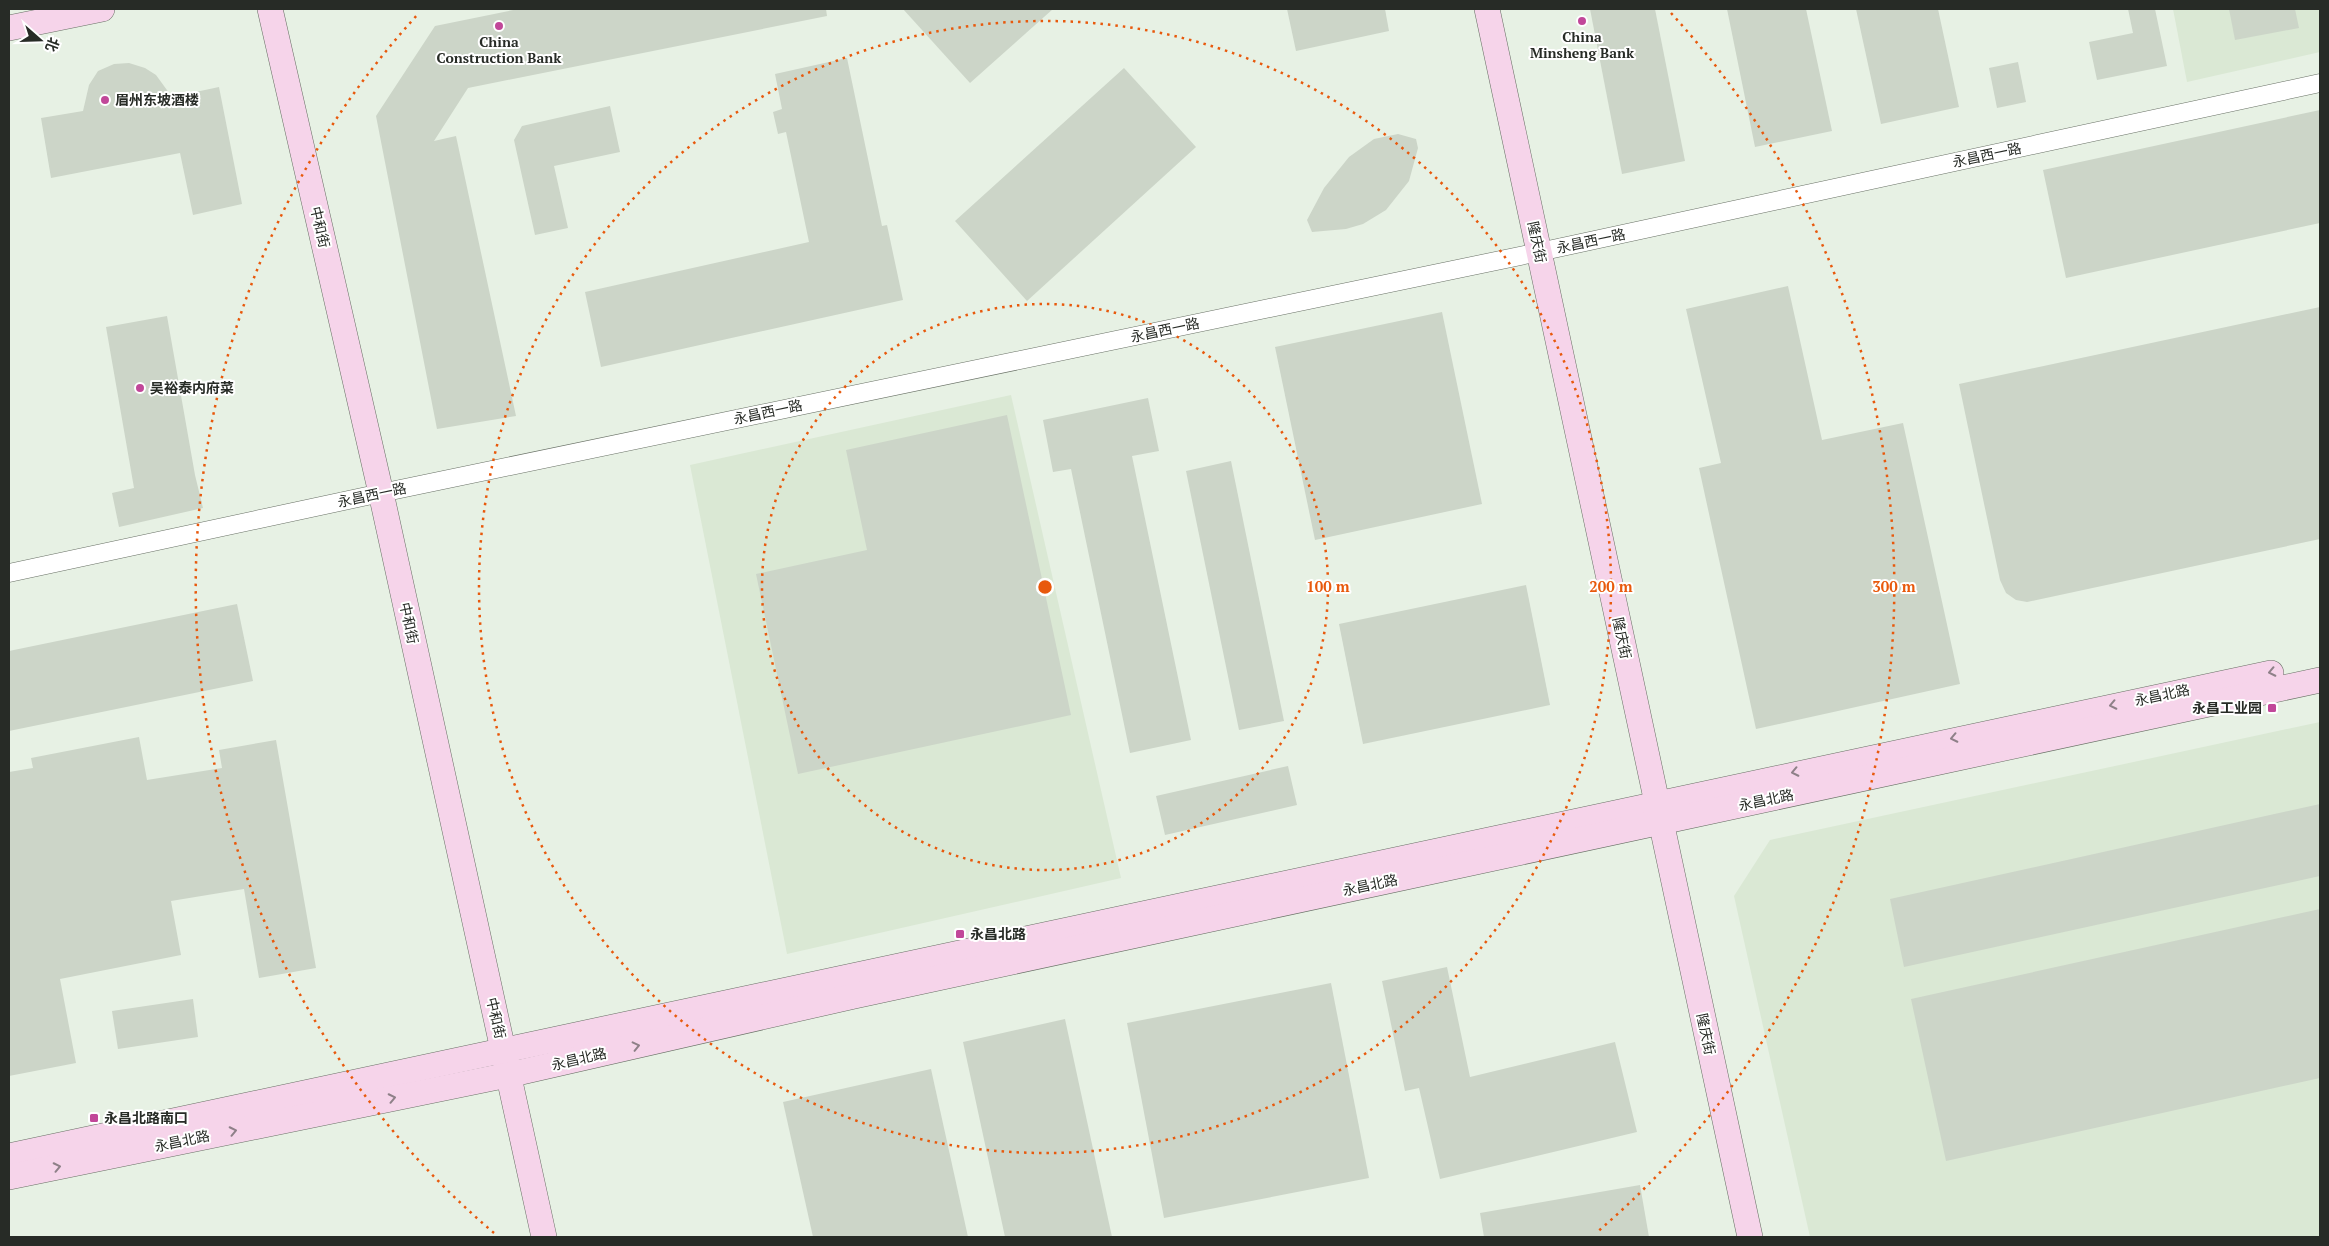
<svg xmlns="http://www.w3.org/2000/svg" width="2329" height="1246" font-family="'PT Serif','Noto Sans SC',serif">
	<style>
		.built { fill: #dae8d4 }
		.building { fill: #ccd5c8 }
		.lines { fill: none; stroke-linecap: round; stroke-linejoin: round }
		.street-casing { stroke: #687065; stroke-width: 19 }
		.secondary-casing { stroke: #687065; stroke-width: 26 }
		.street { stroke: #fff; stroke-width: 18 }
		.secondary { stroke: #f6d4ea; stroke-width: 25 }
		.oneway { stroke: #8e8088 }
		.ring { fill: none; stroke: #e8590c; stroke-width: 2.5; stroke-dasharray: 2.5 5 }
		.poi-dot { fill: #c14799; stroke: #fff; stroke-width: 2 }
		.labels { text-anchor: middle; stroke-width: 4; stroke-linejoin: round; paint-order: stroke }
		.poi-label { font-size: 14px; font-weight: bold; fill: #272b26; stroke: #fff; text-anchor: start }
		.street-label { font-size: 14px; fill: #272b26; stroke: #fff }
		.centre { fill: #e8590c; stroke: #fff; stroke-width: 2.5 }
		.ring-label { font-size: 15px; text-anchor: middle; font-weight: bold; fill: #e8590c; stroke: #fff; stroke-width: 4; stroke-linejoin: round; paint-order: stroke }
	</style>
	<rect width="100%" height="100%" fill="#e7f1e4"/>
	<g class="built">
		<path d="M 2173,9 L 2320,9 L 2320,52 L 2187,82 Z"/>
		<path d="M 1011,395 L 1121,878 L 787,954 L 690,465 Z"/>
		<path d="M 2320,722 L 2320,1237 L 1810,1237 L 1734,896 L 1770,840 Z"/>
	</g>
	<g class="building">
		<path d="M 518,9 L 826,9 L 827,16 L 468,88 L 434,141 L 456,136 L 516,416 L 437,429 L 376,116 L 435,26 Z"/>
		<path d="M 903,9 L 1053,9 L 970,83 Z"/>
		<path d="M 1287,9 L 1385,9 L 1389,31 L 1296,51 Z"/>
		<path d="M 1590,9 L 1655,9 L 1685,161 L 1622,174 Z"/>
		<path d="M 1727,9 L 1806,9 L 1832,131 L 1755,147 Z"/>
		<path d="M 1856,9 L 1938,9 L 1959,107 L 1881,124 Z"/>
		<path d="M 2128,9 L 2155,9 L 2167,66 L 2097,80 L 2089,42 L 2133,33 Z"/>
		<path d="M 2229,9 L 2295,9 L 2299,28 L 2235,40 Z"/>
		<path d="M 847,58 L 882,226 L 887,225 L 903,300 L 601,367 L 585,292 L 809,242 L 786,132 L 778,134 L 773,112 L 782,109 L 775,74 Z"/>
		<path d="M 2018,62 L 2026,102 L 1997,108 L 1989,68 Z"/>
		<path d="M 129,63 L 145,68 L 156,75 L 172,97 L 219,87 L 242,204 L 193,215 L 180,153 L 51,178 L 41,118 L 83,111 L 89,85 L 98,71 L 114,64 Z"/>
		<path d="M 1124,68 L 1196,147 L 1027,301 L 955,221 Z"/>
		<path d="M 610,106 L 620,152 L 554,166 L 568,228 L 535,235 L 514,140 L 522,126 Z"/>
		<path d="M 2320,110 L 2320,223 L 2066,278 L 2043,170 Z"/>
		<path d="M 1398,134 L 1416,139 L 1418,148 L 1409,181 L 1386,210 L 1363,224 L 1346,229 L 1312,232 L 1307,220 L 1324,188 L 1349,157 L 1374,139 Z"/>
		<path d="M 1788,286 L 1822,440 L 1903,423 L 1960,684 L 1756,729 L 1699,468 L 1721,463 L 1686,309 Z"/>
		<path d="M 2320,307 L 2320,539 L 2027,602 L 2016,600 L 2006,593 L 2000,580 L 1959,384 Z"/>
		<path d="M 1442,312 L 1482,504 L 1315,540 L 1275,347 Z"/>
		<path d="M 167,316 L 195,475 L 203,508 L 119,527 L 112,493 L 134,488 L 106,327 Z"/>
		<path d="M 1148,398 L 1159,451 L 1132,456 L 1191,740 L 1130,753 L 1071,469 L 1053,472 L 1043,420 Z"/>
		<path d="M 1007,415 L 1071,715 L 798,774 L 756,574 L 867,550 L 846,450 Z"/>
		<path d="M 1231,461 L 1284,721 L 1239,730 L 1186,471 Z"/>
		<path d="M 1526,585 L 1550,705 L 1363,744 L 1339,624 Z"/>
		<path d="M 237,604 L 253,681 L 9,731 L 9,651 Z"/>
		<path d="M 139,737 L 147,780 L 222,768 L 219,750 L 276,740 L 316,968 L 259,978 L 244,889 L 171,901 L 181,955 L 60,979 L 76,1063 L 9,1076 L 9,772 L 33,768 L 31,758 Z"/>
		<path d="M 1288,766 L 1297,805 L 1165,835 L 1156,796 Z"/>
		<path d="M 2320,804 L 2320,876 L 1904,967 L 1890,899 Z"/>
		<path d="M 2320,909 L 2320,1078 L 1946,1161 L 1911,999 Z"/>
		<path d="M 1447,967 L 1470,1077 L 1615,1042 L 1637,1132 L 1440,1179 L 1419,1088 L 1405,1091 L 1382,981 Z"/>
		<path d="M 1331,983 L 1369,1178 L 1164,1218 L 1127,1023 Z"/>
		<path d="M 193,999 L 198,1037 L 118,1049 L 112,1011 Z"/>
		<path d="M 1065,1019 L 1112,1237 L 1005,1237 L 963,1042 Z"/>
		<path d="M 931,1069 L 968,1237 L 813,1237 L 783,1102 Z"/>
		<path d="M 1640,1185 L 1649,1237 L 1484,1237 L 1480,1213 Z"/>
	</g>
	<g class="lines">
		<defs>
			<path id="street" d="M 9,573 L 381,493 L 1539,252 L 2320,83"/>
			<g id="secondary">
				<path d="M 270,9 L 381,493 L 544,1237"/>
				<path d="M 1487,9 L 1750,1237"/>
				<path d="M 9,28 L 102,9"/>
				<path d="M 9,1156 C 764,998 1516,827 2271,673"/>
				<path d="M 9,1177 L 508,1075 L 854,996 L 2320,680"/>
			</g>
		</defs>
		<use href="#street" class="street-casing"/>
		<use href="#secondary" class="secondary-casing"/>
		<use href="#street" class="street"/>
		<use href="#secondary" class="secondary"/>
	</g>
	<defs><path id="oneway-chevron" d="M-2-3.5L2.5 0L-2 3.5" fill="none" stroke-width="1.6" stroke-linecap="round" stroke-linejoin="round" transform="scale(1.25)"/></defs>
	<g class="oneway">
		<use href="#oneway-chevron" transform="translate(2272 672) rotate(168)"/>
		<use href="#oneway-chevron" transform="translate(2113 705) rotate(168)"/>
		<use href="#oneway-chevron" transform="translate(1954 738) rotate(168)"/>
		<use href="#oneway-chevron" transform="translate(1795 772) rotate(168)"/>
		<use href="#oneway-chevron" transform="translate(636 1046) rotate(-13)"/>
		<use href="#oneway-chevron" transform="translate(392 1098) rotate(-12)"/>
		<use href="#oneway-chevron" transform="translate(233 1131) rotate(-12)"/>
		<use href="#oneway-chevron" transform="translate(57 1167) rotate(-12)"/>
	</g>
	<g class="ring">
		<circle cx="1045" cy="587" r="283"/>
		<circle cx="1045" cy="587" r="566"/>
		<path d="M494 1233A849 849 0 0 1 419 13M1671 13A849 849 0 0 1 1596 1233"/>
	</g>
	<g class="poi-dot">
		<circle cx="1582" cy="21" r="5"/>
		<circle cx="499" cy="26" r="5"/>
		<circle cx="105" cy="100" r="5"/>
		<circle cx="140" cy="388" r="5"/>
		<rect x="2267" y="703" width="10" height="10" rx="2.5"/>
		<rect x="955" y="929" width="10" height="10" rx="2.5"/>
		<rect x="89" y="1113" width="10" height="10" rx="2.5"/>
	</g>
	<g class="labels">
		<g class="poi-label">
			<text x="1582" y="42" text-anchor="middle">China<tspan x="1582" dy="16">Minsheng Bank</tspan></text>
			<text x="499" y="47" text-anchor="middle">China<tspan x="499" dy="16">Construction Bank</tspan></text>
			<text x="115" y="105">眉州东坡酒楼</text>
			<text x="150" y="393">吴裕泰内府菜</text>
			<text x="2262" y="713" text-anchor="end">永昌工业园</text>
			<text x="970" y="939">永昌北路</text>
			<text x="104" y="1123">永昌北路南口</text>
		</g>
		<g class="street-label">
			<text transform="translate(1987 155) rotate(-12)" y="5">永昌西一路</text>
			<text transform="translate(320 227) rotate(77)" y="5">中和街</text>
			<text transform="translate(1591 241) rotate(-12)" y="5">永昌西一路</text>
			<text transform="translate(1537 242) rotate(78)" y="5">隆庆街</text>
			<text transform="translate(1165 330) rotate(-12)" y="5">永昌西一路</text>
			<text transform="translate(768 412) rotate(-12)" y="5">永昌西一路</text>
			<text transform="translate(372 495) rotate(-12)" y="5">永昌西一路</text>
			<text transform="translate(409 623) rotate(78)" y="5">中和街</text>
			<text transform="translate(1622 638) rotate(78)" y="5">隆庆街</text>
			<text transform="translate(2162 695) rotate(-12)" y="5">永昌北路</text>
			<text transform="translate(1766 800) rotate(-12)" y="5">永昌北路</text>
			<text transform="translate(1370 885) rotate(-12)" y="5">永昌北路</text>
			<text transform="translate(496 1018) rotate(77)" y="5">中和街</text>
			<text transform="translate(1706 1034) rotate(78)" y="5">隆庆街</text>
			<text transform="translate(579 1059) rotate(-13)" y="5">永昌北路</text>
			<text transform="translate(182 1141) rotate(-12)" y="5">永昌北路</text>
		</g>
	</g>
	<circle cx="1045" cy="587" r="8" class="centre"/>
	<g class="ring-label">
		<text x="1328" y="592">100 m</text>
		<text x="1611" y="592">200 m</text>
		<text x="1894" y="592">300 m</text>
	</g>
	<rect width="2329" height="1246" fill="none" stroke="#272b26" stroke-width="20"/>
	<g transform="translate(40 40) rotate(110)" stroke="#ffffff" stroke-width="4" paint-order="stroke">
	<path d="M0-4L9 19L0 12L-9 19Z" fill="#272b26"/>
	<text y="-8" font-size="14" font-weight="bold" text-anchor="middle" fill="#272b26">北</text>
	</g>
</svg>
